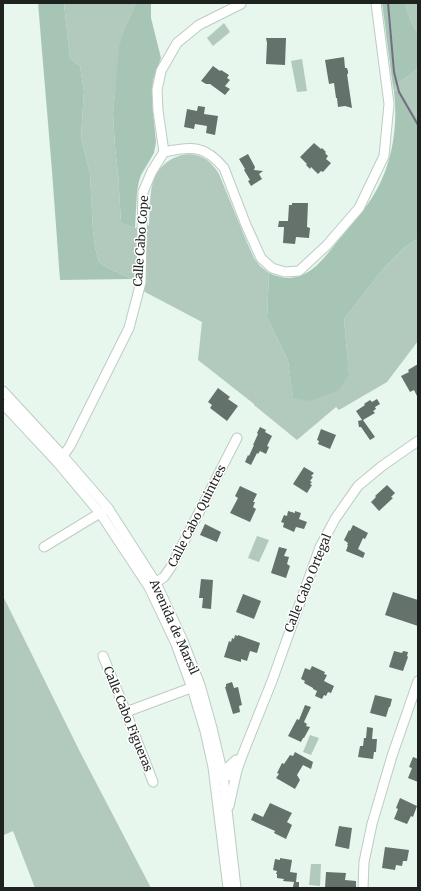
<svg xmlns="http://www.w3.org/2000/svg" width="421" height="891" font-family="Merriweather,serif">
	<style>
		.green { fill: #b2c9bd }
		.forest { fill: #a6c5b4 }
		.lines { fill: none; stroke-linecap: round; stroke-linejoin: round }
		.stream { stroke: #726f81; stroke-width: 2 }
		.building { fill: #65726b }
		.minor-casing { stroke: #bdccc3; stroke-width: 11 }
		.minor { stroke: #fff; stroke-width: 9 }
		.labels { text-anchor: middle; stroke-width: 3; stroke-linejoin: round; paint-order: stroke }
		.street-label { font-size: 12px; fill: #1e2320; stroke: #fff }
	</style>
	<rect width="100%" height="100%" fill="#e7f7ee"/>
	<g class="green">
		<path d="M 64,3 L 136,3 L 128,20 L 116,84 L 113,114 L 115,148 L 118,173 L 121,223 L 135,228 L 149,225 C 150,210 149,193 154,179 C 162,159 188,146 207,160 C 212,164 216,169 219,174 L 246,240 L 254,258 L 260,266 L 269,273 L 267,317 L 288,361 L 293,397 L 349,374 L 344,319 L 383,269 L 405,247 L 418,238 L 418,341 L 387,382 L 339,410 L 336,407 L 297,440 L 254,405 L 254,404 L 198,360 L 202,322 L 145,292 L 132,279 L 108,268 L 99,262 L 95,247 L 93,230 L 90,174 L 81,137 L 84,92 L 80,66 L 70,59 Z"/>
		<path d="M 405,3 L 418,3 L 418,35 L 410,19 Z"/>
		<path d="M 224,23 L 230,32 L 213,46 L 207,38 Z"/>
		<path d="M 302,59 L 307,91 L 297,92 L 291,61 Z"/>
		<path d="M 418,66 L 418,119 L 400,89 L 394,91 L 393,87 L 415,71 Z"/>
		<path d="M 257,536 L 269,540 L 259,562 L 248,558 Z"/>
		<path d="M 3,596 L 79,750 L 151,888 L 35,888 L 13,831 L 4,835 L 3,833 Z"/>
		<path d="M 310,735 L 319,738 L 311,755 L 303,752 Z"/>
		<path d="M 311,864 L 321,864 L 320,886 L 309,885 Z"/>
	</g>
	<g class="forest">
		<path d="M 38,3 L 64,3 L 70,59 L 80,66 L 84,92 L 81,137 L 90,174 L 93,230 L 95,247 L 99,262 L 108,268 L 132,279 L 60,280 L 52,171 Z"/>
		<path d="M 136,3 L 151,3 L 151,18 L 161,58 L 153,80 L 152,91 L 152,102 L 156,142 L 154,153 L 141,175 L 139,181 L 137,192 L 135,228 L 121,223 L 118,173 L 115,148 L 113,114 L 119,47 L 128,20 Z"/>
		<path d="M 382,3 L 405,3 L 410,19 L 418,35 L 418,66 L 415,71 L 393,87 Z"/>
		<path d="M 400,89 L 418,119 L 418,238 L 405,247 L 383,269 L 344,319 L 349,374 L 339,390 L 310,401 L 293,398 L 288,361 L 267,317 L 269,273 C 280,278 290,280 302,275 C 317,269 327,254 337,242 C 358,217 376,199 387,166 C 395,142 397,116 394,91 Z"/>
	</g>
	<g class="lines">
		<path class="stream" d="M 388,3 L 394,72 L 399,92 L 418,125"/>
	</g>
	<g class="building">
		<path d="M 266,38 L 286,38 L 285,65 L 266,64 L 267,43 Z"/>
		<path d="M 344,57 L 345,68 L 347,68 L 348,71 L 348,74 L 347,74 L 352,108 L 345,106 L 338,107 L 337,98 L 336,98 L 334,83 L 329,84 L 325,60 Z"/>
		<path d="M 213,66 L 220,71 L 221,70 L 229,75 L 227,78 L 230,80 L 225,86 L 230,89 L 225,95 L 210,84 L 206,84 L 201,81 Z"/>
		<path d="M 198,106 L 205,107 L 204,114 L 218,116 L 215,135 L 206,133 L 207,126 L 195,124 L 194,129 L 184,127 L 187,109 L 197,111 Z"/>
		<path d="M 314,143 L 321,149 L 322,148 L 326,152 L 325,153 L 328,156 L 326,159 L 331,163 L 323,172 L 321,171 L 318,174 L 311,167 L 310,169 L 306,165 L 307,164 L 300,157 Z"/>
		<path d="M 248,154 L 255,167 L 254,170 L 263,171 L 259,174 L 262,179 L 251,186 L 248,181 L 250,180 L 244,170 L 245,169 L 239,159 Z"/>
		<path d="M 292,203 L 308,203 L 307,227 L 310,228 L 309,238 L 296,237 L 295,244 L 283,243 L 284,227 L 278,227 L 279,221 L 288,221 L 289,205 L 292,205 Z"/>
		<path d="M 418,364 L 418,398 L 414,390 L 410,392 L 401,376 L 409,372 L 408,370 Z"/>
		<path d="M 218,388 L 230,397 L 228,399 L 238,406 L 227,421 L 210,408 L 212,405 L 208,402 Z"/>
		<path d="M 377,399 L 380,404 L 375,407 L 376,409 L 373,411 L 375,413 L 363,420 L 375,437 L 370,440 L 361,427 L 359,427 L 358,421 L 362,420 L 356,411 L 365,405 L 364,404 L 370,400 L 372,402 Z"/>
		<path d="M 260,427 L 266,430 L 265,432 L 272,436 L 267,446 L 269,447 L 266,454 L 260,451 L 258,454 L 257,453 L 251,465 L 245,462 L 248,455 L 249,456 L 254,445 L 253,445 L 258,434 L 257,433 Z"/>
		<path d="M 321,429 L 336,435 L 330,449 L 318,444 L 319,441 L 317,440 Z"/>
		<path d="M 304,467 L 314,473 L 311,476 L 313,477 L 310,481 L 312,482 L 310,484 L 312,485 L 307,493 L 293,484 Z"/>
		<path d="M 387,485 L 395,493 L 391,497 L 393,498 L 379,511 L 371,502 L 376,497 L 375,496 Z"/>
		<path d="M 240,486 L 257,494 L 253,502 L 255,502 L 253,507 L 256,509 L 250,522 L 230,513 L 238,498 L 235,496 Z"/>
		<path d="M 288,511 L 295,513 L 295,511 L 301,513 L 299,519 L 307,522 L 304,529 L 296,527 L 294,532 L 283,527 L 284,523 L 281,522 L 284,515 L 287,516 Z"/>
		<path d="M 205,524 L 221,532 L 217,542 L 200,535 Z"/>
		<path d="M 353,525 L 368,533 L 365,539 L 363,538 L 358,549 L 365,553 L 363,558 L 346,551 L 348,545 L 347,545 L 348,543 L 344,540 L 349,530 L 350,531 Z"/>
		<path d="M 279,547 L 287,549 L 284,556 L 289,557 L 287,564 L 290,566 L 286,578 L 271,573 Z"/>
		<path d="M 201,579 L 213,580 L 211,609 L 202,608 L 203,598 L 199,598 Z"/>
		<path d="M 393,592 L 418,600 L 418,626 L 385,615 Z"/>
		<path d="M 243,594 L 261,601 L 254,619 L 236,612 Z"/>
		<path d="M 235,635 L 238,636 L 238,635 L 260,643 L 257,653 L 250,651 L 247,661 L 241,659 L 241,662 L 224,657 L 229,641 L 231,642 L 232,638 L 234,639 Z"/>
		<path d="M 394,651 L 402,653 L 403,651 L 408,652 L 407,656 L 408,657 L 403,671 L 389,667 Z"/>
		<path d="M 312,666 L 325,672 L 324,674 L 327,675 L 324,681 L 334,686 L 331,693 L 328,692 L 326,696 L 324,695 L 322,699 L 315,696 L 317,691 L 313,689 L 313,688 L 304,683 L 305,681 L 301,679 L 305,668 L 310,670 Z"/>
		<path d="M 232,682 L 234,688 L 238,687 L 242,705 L 239,706 L 240,712 L 233,714 L 225,687 L 226,687 L 226,684 Z"/>
		<path d="M 375,695 L 392,699 L 390,707 L 389,707 L 386,717 L 370,713 Z"/>
		<path d="M 305,705 L 311,707 L 304,722 L 307,724 L 306,726 L 310,727 L 304,738 L 303,738 L 301,742 L 288,736 L 297,719 L 299,720 Z"/>
		<path d="M 367,727 L 373,728 L 372,739 L 377,739 L 376,752 L 374,752 L 373,759 L 358,757 L 360,746 L 363,746 L 364,738 L 366,738 Z"/>
		<path d="M 295,752 L 313,762 L 311,769 L 303,765 L 297,775 L 300,780 L 295,789 L 276,778 L 279,774 L 277,773 L 282,763 L 284,764 L 290,755 L 293,756 Z"/>
		<path d="M 413,757 L 418,759 L 418,782 L 408,778 L 412,768 L 409,767 Z"/>
		<path d="M 400,798 L 417,806 L 413,817 L 411,816 L 407,824 L 394,819 L 398,809 L 396,808 Z"/>
		<path d="M 270,803 L 292,813 L 287,822 L 292,825 L 286,839 L 274,833 L 275,831 L 251,820 L 254,813 L 263,817 Z"/>
		<path d="M 339,826 L 352,828 L 349,849 L 335,846 Z"/>
		<path d="M 385,847 L 409,850 L 407,861 L 403,861 L 402,866 L 396,865 L 395,870 L 382,868 Z"/>
		<path d="M 280,858 L 292,860 L 290,872 L 297,873 L 296,882 L 299,882 L 299,888 L 293,887 L 294,882 L 283,881 L 284,879 L 277,878 L 277,874 L 276,874 L 277,871 L 273,870 L 275,859 L 280,860 Z"/>
		<path d="M 326,872 L 346,873 L 345,880 L 356,881 L 356,888 L 325,888 Z"/>
	</g>
	<g class="lines">
		<defs>
			<g id="minor">
				<path d="M 164,152 L 158,111 L 157,90 L 161,71 L 177,43 L 199,25 L 241,4"/>
				<path d="M 3,391 L 63,456 L 108,508 L 156,583 L 170,613 L 183,641 L 200,685 L 212,728 L 223,775 L 236,888"/>
				<path d="M 3,404 L 58,463 L 100,513 L 149,587 L 176,644 L 192,688 L 205,731 L 213,767 L 228,888"/>
				<path d="M 58,463 L 70,446 L 129,328 L 141,282 L 143,192 L 152,171 L 164,152 C 192,146 205,145 224,168 L 246,225 L 261,258 L 272,268 L 285,272 L 299,271 L 327,245 L 359,208 L 384,156 L 389,104 L 376,3"/>
				<path d="M 44,547 L 105,510"/>
				<path d="M 151,586 L 164,577 L 171,567 L 237,438"/>
				<path d="M 103,656 L 126,712 L 153,782"/>
				<path d="M 126,712 L 196,686"/>
				<path d="M 219,772 L 223,775 L 231,776 L 237,770 L 242,756 L 272,681 L 320,547 L 335,519 L 358,486 L 382,466 L 418,441"/>
				<path d="M 222,777 L 226,769 L 236,760"/>
				<path d="M 229,806 L 237,770"/>
				<path d="M 363,888 L 364,862 L 372,824 L 392,756 L 418,681"/>
			</g>
		</defs>
		<use href="#minor" class="minor-casing"/>
		<use href="#minor" class="minor"/>
	</g>
	<g class="labels">
		<g class="street-label">
			<text transform="translate(141 241) rotate(-86)" y="4">Calle Cabo Cope</text>
			<text transform="translate(197 516) rotate(-63)" y="4">Calle Cabo Quintres</text>
			<text transform="translate(308 583) rotate(-68)" y="4">Calle Cabo Ortegal</text>
			<text transform="translate(174 627) rotate(66)" y="4">Avenida de Marsil</text>
			<text transform="translate(128 719) rotate(68)" y="4">Calle Cabo Figueras</text>
		</g>
	</g>
	<rect width="421" height="891" fill="none" stroke="#1e2320" stroke-width="8"/>
</svg>
